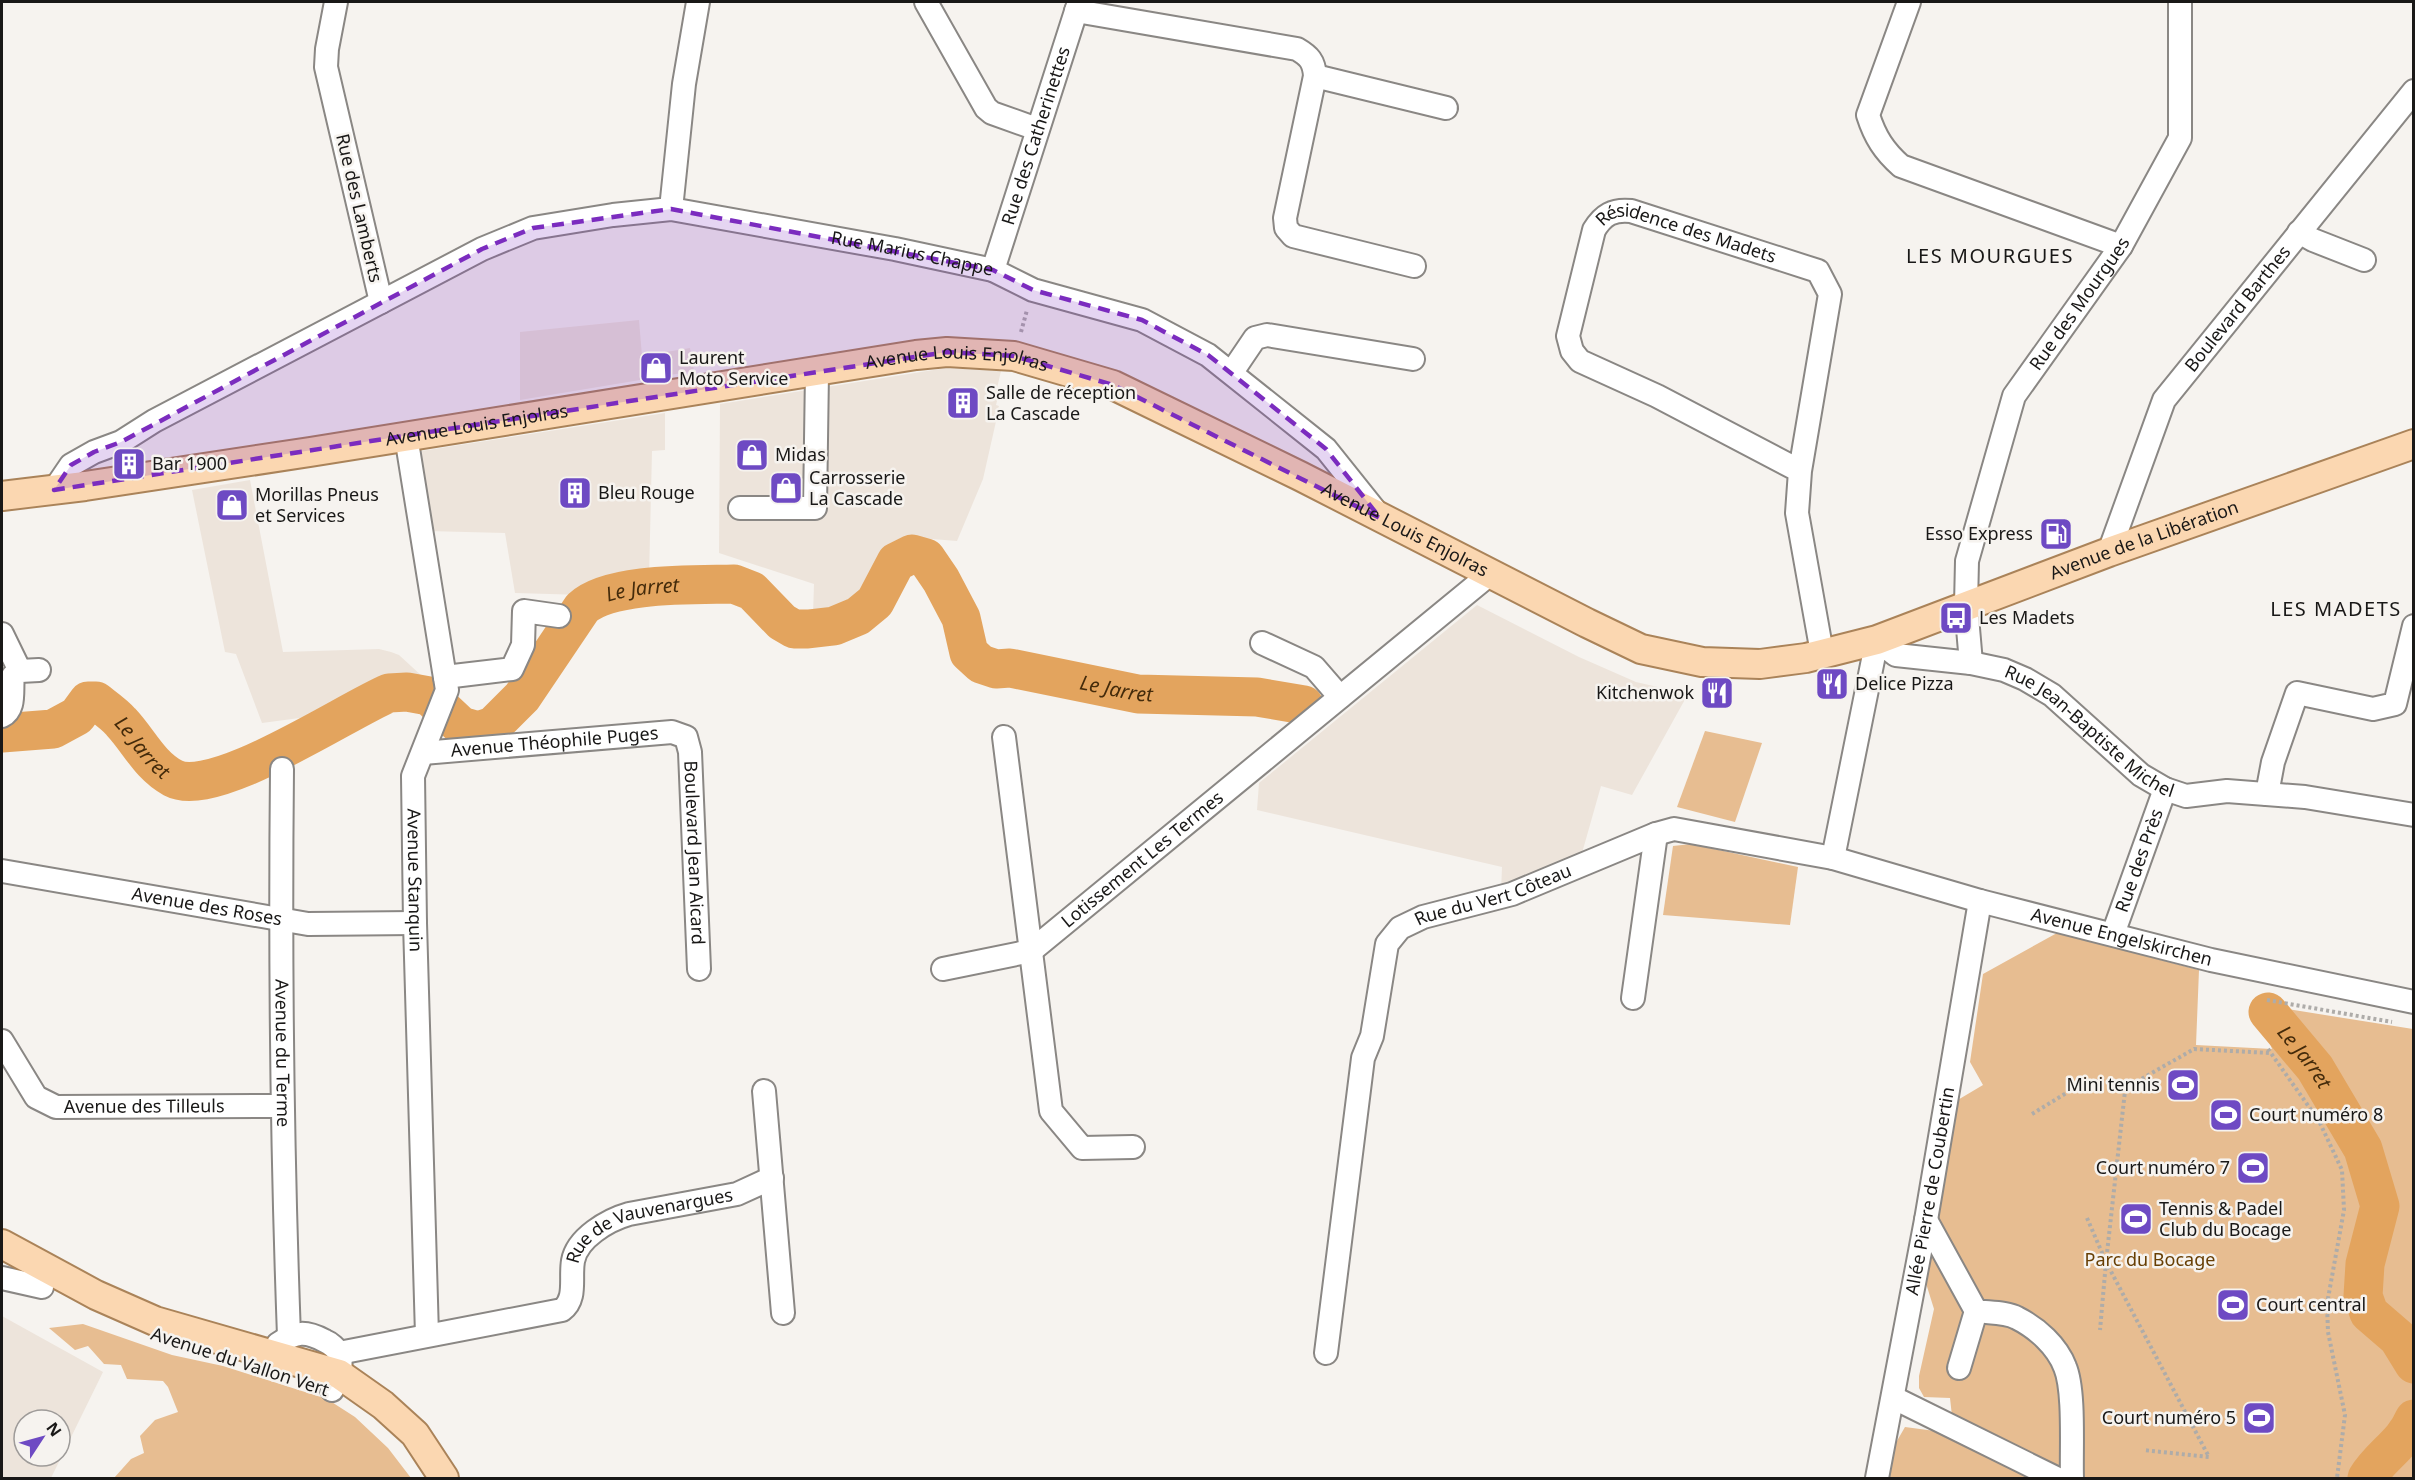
<svg xmlns="http://www.w3.org/2000/svg" width="2415" height="1480" font-family="'Noto Sans',sans-serif">
	<style>
		.built { fill: #ede4db; fill-rule: evenodd }
		.green { fill: #e7bd91 }
		.lines { fill: none; stroke-linecap: round; stroke-linejoin: round }
		.river { stroke: #e3a45e; stroke-width: 39 }
		.minor-casing { stroke: #8a8784; stroke-width: 26 }
		.major-casing { stroke: #aa8359; stroke-width: 32 }
		.path { stroke: #aeaca9; stroke-width: 4; stroke-dasharray: 3 3; stroke-linecap: butt }
		.minor { stroke: #fff; stroke-width: 22 }
		.major { stroke: #fbd7b1; stroke-width: 28 }
		.marked { fill: #7b2cbf; fill-opacity: 0.2; stroke: #7b2cbf; stroke-width: 4.5; stroke-dasharray: 12 8; stroke-linejoin: round }
		.labels { text-anchor: middle; stroke-width: 5; stroke-linejoin: round; paint-order: stroke }
		.street-label { font-size: 18px; fill: #191817; stroke: #f6f3ef }
		.poi-label { font-size: 18px; fill: #191817; stroke: #f6f3ef; text-anchor: start }
		.park-label { font-size: 18px; fill: #673e03; stroke: #f6f3ef }
		.neighbourhood-label { font-size: 20px; letter-spacing: 1.5px; fill: #191817; stroke: #f6f3ef }
		.water-label { font-size: 20px; font-style: italic; fill: #442b0b; stroke: #f6f3ef }
	</style>
	<rect width="100%" height="100%" fill="#f6f3ef"/>
	<g class="built">
		<path d="M 639,320 L 642,356 L 690,348 L 694,371 L 520,400 L 520,332 Z"/>
		<path d="M 946,368 L 1001,371 L 997,388 L 1000,389 L 996,405 L 999,406 L 996,416 L 997,417 L 983,479 L 957,541 L 919,538 L 885,551 L 849,609 L 813,615 L 814,584 L 719,553 L 720,404 Z"/>
		<path d="M 665,413 L 665,450 L 652,451 L 649,578 L 584,595 L 515,593 L 505,533 L 427,531 L 415,452 Z"/>
		<path d="M 250,480 L 283,652 L 379,649 L 391,652 L 399,655 L 435,688 L 394,686 L 371,692 L 337,713 L 262,723 L 236,654 L 225,652 L 192,490 Z"/>
		<path d="M 1477,605 L 1579,657 L 1636,682 L 1688,694 L 1632,795 L 1601,786 L 1582,853 L 1501,892 L 1502,867 L 1257,810 L 1259,783 Z"/>
		<path d="M 2,1316 L 103,1372 L 51,1478 L 2,1478 ZM 24,1420 L 60,1420 L 60,1456 L 24,1456 Z"/>
	</g>
	<g class="green">
		<path d="M 1705,731 L 1762,743 L 1735,822 L 1677,807 Z"/>
		<path d="M 1691,844 L 1798,867 L 1790,925 L 1663,915 L 1673,846 Z"/>
		<path d="M 2057,933 L 2199,970 L 2196,1045 L 2272,1049 C 2267,1034 2259,1021 2268,1006 L 2413,1029 L 2413,1478 L 1884,1478 L 1890,1453 L 1905,1427 L 1950,1433 L 1952,1416 L 1950,1398 L 1924,1397 L 1919,1388 L 1919,1376 L 1934,1309 L 1924,1277 L 1956,1101 L 1983,1085 L 1970,1062 L 1983,974 Z"/>
		<path d="M 83,1324 L 172,1355 L 223,1366 L 327,1399 L 355,1417 L 388,1448 L 411,1478 L 114,1478 L 131,1459 L 144,1453 L 140,1436 L 155,1420 L 178,1412 L 168,1387 L 163,1381 L 127,1379 L 121,1365 L 104,1364 L 88,1346 L 75,1350 L 49,1328 Z"/>
	</g>
	<g class="lines">
		<g class="river">
			<path id="s1" d="M 2,733 L 53,729 L 77,716 L 88,701 L 96,701 C 105,708 114,714 121,722 C 139,741 149,765 173,778 C 214,800 346,711 389,693 L 407,692 L 429,696 L 461,726 L 478,731 L 493,726 L 522,697 L 582,608 C 609,582 696,585 734,584 L 752,591 L 782,622 L 794,629 L 808,629 L 834,626 L 858,616 L 875,602 L 896,562 L 912,554 L 926,558 L 941,580 L 961,618 L 969,653 L 981,664 L 996,669 L 1010,668 L 1138,694 L 1257,697 L 1304,705"/>
			<path id="s2" d="M 2268,1012 L 2315,1068 L 2363,1149 L 2380,1206 L 2365,1264 L 2363,1296 L 2369,1313 L 2398,1338 L 2414,1364"/>
			<path d="M 2367,1478 C 2380,1456 2404,1444 2414,1419"/>
		</g>
		<defs>
			<g id="minor">
				<path d="M 926,2 L 986,108 L 992,113 L 1037,129"/>
				<path d="M 1909,2 L 1868,115 C 1875,137 1884,151 1901,166 L 2121,246"/>
				<path d="M 1076,11 L 1297,49 C 1309,56 1314,61 1315,76 L 1285,218 L 1286,228 L 1293,236 L 1414,266"/>
				<path d="M 1315,76 L 1446,108"/>
				<path d="M 671,209 L 684,84 L 698,2"/>
				<path d="M 2299,232 L 2313,240 L 2364,260"/>
				<path id="s3" d="M 993,270 L 1079,2"/>
				<path id="s4" d="M 381,302 L 482,249 L 533,228 L 613,215 L 671,209 L 895,249 L 993,270 L 1033,290 L 1142,320 L 1208,355 L 1326,449 L 1378,514"/>
				<path d="M 1232,372 L 1255,338 L 1267,335 L 1413,359"/>
				<path id="s5" d="M 406,436 L 447,690 L 413,776 L 415,923 L 427,1335"/>
				<path id="s6" d="M 1800,471 L 1657,396 L 1580,361 L 1572,351 L 1568,336 L 1594,230 C 1603,215 1613,209 1631,211 L 1818,271 L 1830,294 L 1800,471 L 1797,513 L 1822,653"/>
				<path d="M 54,490 L 71,465 L 94,452 L 121,442 L 154,421 L 381,302 L 326,67 L 327,49 L 336,2"/>
				<path d="M 740,508 L 815,508 L 817,372"/>
				<path id="s7" d="M 2109,552 L 2164,400 L 2414,91"/>
				<path d="M 2,634 L 20,671"/>
				<path d="M 1262,643 L 1314,667 L 1340,697"/>
				<path id="s8" d="M 1971,663 L 1966,605 L 1967,561 L 2014,396 L 2121,246 L 2180,138 L 2180,2"/>
				<path d="M 445,677 L 512,669 L 523,645 L 524,611 L 559,616"/>
				<path d="M 2,716 C 16,709 11,690 13,676 L 20,671 L 39,670"/>
				<path d="M 1004,737 L 1051,1111 L 1082,1148 L 1133,1147"/>
				<path id="s9" d="M 423,753 L 672,732 L 686,737 L 690,752 L 699,969"/>
				<path id="s10" d="M 282,769 C 280,958 282,1147 289,1336"/>
				<path d="M 2267,794 L 2273,762 L 2297,693 L 2373,709 L 2395,704 L 2414,626"/>
				<path id="s11" d="M 1833,858 L 1877,640 L 1896,655 L 1971,663 L 2004,670 L 2025,679 L 2052,695 L 2141,775 L 2165,789 L 2186,796 L 2227,791 L 2305,797 L 2414,815"/>
				<path id="s12" d="M 2,871 L 308,924 L 415,923"/>
				<path id="s13" d="M 2113,934 L 2165,789"/>
				<path id="s14" d="M 943,969 L 1031,951 L 1490,574"/>
				<path d="M 1633,998 L 1656,834"/>
				<path id="s15" d="M 2,1041 L 36,1097 L 56,1107 L 282,1106"/>
				<path d="M 764,1091 L 783,1313"/>
				<path d="M 1926,1220 L 1976,1311 C 1988,1313 2006,1312 2017,1318 C 2037,1328 2057,1346 2065,1367 C 2075,1391 2071,1450 2072,1478"/>
				<path d="M 2,1278 L 42,1287"/>
				<path d="M 278,1344 C 296,1331 306,1331 325,1341 C 330,1343 337,1349 339,1353 C 344,1365 337,1379 332,1390"/>
				<path id="s16" d="M 339,1353 L 562,1310 C 577,1299 570,1278 573,1261 C 577,1238 608,1220 629,1214 L 737,1194 L 772,1178"/>
				<path id="s17" d="M 1326,1353 L 1363,1058 L 1372,1036 L 1387,944 L 1400,928 L 1423,917 L 1512,894 L 1656,834 L 1674,829 L 1833,858 L 1980,901 L 2211,960 L 2414,1002"/>
				<path d="M 1959,1368 L 1976,1311"/>
				<path d="M 1894,1398 L 2056,1478"/>
				<path id="s18" d="M 1877,1478 L 1926,1220 L 1980,901"/>
			</g>
			<g id="major">
				<path id="s19" d="M 2,496 L 85,486 L 310,452 L 916,355 L 947,352 L 1014,356 L 1113,385 L 1300,476 L 1587,623 L 1641,649 L 1702,662 L 1760,664 L 1806,658 L 1877,640 L 2109,552 L 2414,444"/>
				<path d="M 2,1244 L 96,1295 L 155,1321 L 339,1374 L 383,1405 L 415,1434 L 444,1478"/>
			</g>
		</defs>
		<use href="#minor" class="minor-casing"/>
		<use href="#major" class="major-casing"/>
		<g class="path">
			<path d="M 1021,332 L 1027,310"/>
			<path d="M 2267,1000 L 2392,1022"/>
			<path d="M 2268,1049 L 2319,1121 L 2342,1170 L 2344,1210 L 2327,1304 L 2328,1332 L 2345,1415 L 2337,1478"/>
			<path d="M 2126,1082 L 2106,1262 L 2209,1457 L 2143,1450"/>
			<path d="M 2032,1114 L 2086,1081 L 2136,1082 L 2194,1049 L 2270,1053"/>
			<path d="M 2087,1218 L 2106,1262 L 2100,1330"/>
		</g>
		<use href="#minor" class="minor"/>
		<use href="#major" class="major"/>
	</g>
	<path class="marked" d="M 671,209 L 993,270 L 1033,290 L 1142,320 L 1208,355 L 1326,449 L 1380,518 L 1113,385 L 1014,356 L 947,352 L 54,490 L 71,465 L 94,452 L 121,442 L 482,249 L 533,228 Z"/>
	<defs>
		<symbol id="shop-square" viewBox="-11 -11 22 22"><rect x="-9" y="-9" width="18" height="18" rx="4" fill="#6e4ac3" stroke="#f6f3ef"/><path d="M-5-2.5h2.3a2.7 3.5 0 0 1 5.4 0H5L5.5 6h-11ZM-1.5-2.5h3a1.5 2.3 0 0 0-3 0Z" fill="#fff"/></symbol>
		<symbol id="building-square" viewBox="-11 -11 22 22"><rect x="-9" y="-9" width="18" height="18" rx="4" fill="#6e4ac3" stroke="#f6f3ef"/><path d="M-4-6H4V6H1V3H-1V6H-4ZM-2.5-4.3h1.7v1.8h-1.7ZM.8-4.3h1.7v1.8H.8ZM-2.5-1h1.7V.8h-1.7ZM.8-1h1.7V.8H.8Z" fill="#fff"/></symbol>
		<symbol id="fuel-square" viewBox="-11 -11 22 22"><rect x="-9" y="-9" width="18" height="18" rx="4" fill="#6e4ac3" stroke="#f6f3ef"/><path d="M-5.5-6h7V0h2V4h1.3V-2.5L3-4.5l.8-.8L6-3V5H2.5V1h-1V6h-7ZM-4.2-4.7v3.2H.2V-4.7Z" fill="#fff"/></symbol>
		<symbol id="bus-square" viewBox="-11 -11 22 22"><rect x="-9" y="-9" width="18" height="18" rx="4" fill="#6e4ac3" stroke="#f6f3ef"/><path d="M-5-6H5V4H4V6H2V4H-2V6H-4V4H-5ZM-3.5-4V0h7V-4ZM-3.5 1.2v1.5H-2V1.2ZM2 1.2v1.5H3.5V1.2Z" fill="#fff"/></symbol>
		<symbol id="restaurant-square" viewBox="-11 -11 22 22"><rect x="-9" y="-9" width="18" height="18" rx="4" fill="#6e4ac3" stroke="#f6f3ef"/><path d="M-5-6h1v4h1v-4h1v4h1v-4h1v5L-1.5 .5V6h-2V.5L-5-1ZM5-6V6H3V1.5H1.5Q1.5-4 5-6Z" fill="#fff"/></symbol>
		<symbol id="stadium-square" viewBox="-11 -11 22 22"><rect x="-9" y="-9" width="18" height="18" rx="4" fill="#6e4ac3" stroke="#f6f3ef"/><path d="M0-5a6.5 5 0 1 0 0 10a6.5 5 0 1 0 0-10ZM-3.5-1.8h7v3.6h-7Z" fill="#fff"/></symbol>
	</defs>
	<g fill-rule="evenodd">
		<use href="#shop-square" x="637" y="349" width="38" height="38"/>
		<use href="#building-square" x="944" y="384" width="38" height="38"/>
		<use href="#shop-square" x="733" y="436" width="38" height="38"/>
		<use href="#building-square" x="110" y="445" width="38" height="38"/>
		<use href="#shop-square" x="767" y="469" width="38" height="38"/>
		<use href="#building-square" x="556" y="474" width="38" height="38"/>
		<use href="#shop-square" x="213" y="486" width="38" height="38"/>
		<use href="#fuel-square" x="2037" y="515" width="38" height="38"/>
		<use href="#bus-square" x="1937" y="599" width="38" height="38"/>
		<use href="#restaurant-square" x="1813" y="665" width="38" height="38"/>
		<use href="#restaurant-square" x="1698" y="674" width="38" height="38"/>
		<use href="#stadium-square" x="2164" y="1066" width="38" height="38"/>
		<use href="#stadium-square" x="2207" y="1096" width="38" height="38"/>
		<use href="#stadium-square" x="2234" y="1149" width="38" height="38"/>
		<use href="#stadium-square" x="2117" y="1200" width="38" height="38"/>
		<use href="#stadium-square" x="2214" y="1286" width="38" height="38"/>
		<use href="#stadium-square" x="2240" y="1399" width="38" height="38"/>
	</g>
	<g class="labels">
		<g class="street-label">
			<text dy="6" stroke="none"><textPath href="#s3" startOffset="141">Rue des Catherinettes</textPath></text>
			<text transform="translate(359 208) rotate(77)" y="6">Rue des Lamberts</text>
			<text dy="6" stroke="none"><textPath href="#s6" startOffset="486">Résidence des Madets</textPath></text>
			<text dy="6" stroke="none"><textPath href="#s4" startOffset="554">Rue Marius Chappe</textPath></text>
			<text dy="6" stroke="none"><textPath href="#s8" startOffset="387">Rue des Mourgues</textPath></text>
			<text dy="6" stroke="none"><textPath href="#s7" startOffset="279">Boulevard Barthes</textPath></text>
			<text dy="6" stroke="none"><textPath href="#s19" startOffset="966">Avenue Louis Enjolras</textPath></text>
			<text dy="6" stroke="none"><textPath href="#s19" startOffset="480">Avenue Louis Enjolras</textPath></text>
			<text dy="6" stroke="none"><textPath href="#s19" startOffset="1452">Avenue Louis Enjolras</textPath></text>
			<text dy="6" stroke="none"><textPath href="#s19" startOffset="2242">Avenue de la Libération</textPath></text>
			<text dy="6" stroke="none"><textPath href="#s11" startOffset="462">Rue Jean-Baptiste Michel</textPath></text>
			<text dy="6" stroke="none"><textPath href="#s9" startOffset="132">Avenue Théophile Puges</textPath></text>
			<text dy="6" stroke="none"><textPath href="#s9" startOffset="381">Boulevard Jean Aicard</textPath></text>
			<text dy="6" stroke="none"><textPath href="#s14" startOffset="234">Lotissement Les Termes</textPath></text>
			<text dy="6" stroke="none"><textPath href="#s13" startOffset="78">Rue des Près</textPath></text>
			<text dy="6" stroke="none"><textPath href="#s5" startOffset="454">Avenue Stanquin</textPath></text>
			<text dy="6" stroke="none"><textPath href="#s17" startOffset="534">Rue du Vert Côteau</textPath></text>
			<text dy="6" stroke="none"><textPath href="#s12" startOffset="208">Avenue des Roses</textPath></text>
			<text dy="6" stroke="none"><textPath href="#s17" startOffset="1188">Avenue Engelskirchen</textPath></text>
			<text dy="6" stroke="none"><textPath href="#s10" startOffset="284">Avenue du Terme</textPath></text>
			<text dy="6" stroke="none"><textPath href="#s15" startOffset="176">Avenue des Tilleuls</textPath></text>
			<text dy="6" stroke="none"><textPath href="#s18" startOffset="292">Allée Pierre de Coubertin</textPath></text>
			<text dy="6" stroke="none"><textPath href="#s16" startOffset="369">Rue de Vauvenargues</textPath></text>
			<text transform="translate(240 1362) rotate(18)" y="6">Avenue du Vallon Vert</text>
		</g>
		<g class="poi-label">
			<text x="679" y="364">Laurent<tspan x="679" dy="21">Moto Service</tspan></text>
			<text x="986" y="399">Salle de réception<tspan x="986" dy="21">La Cascade</tspan></text>
			<text x="775" y="461">Midas</text>
			<text x="152" y="470">Bar 1900</text>
			<text x="809" y="484">Carrosserie<tspan x="809" dy="21">La Cascade</tspan></text>
			<text x="598" y="499">Bleu Rouge</text>
			<text x="255" y="501">Morillas Pneus<tspan x="255" dy="21">et Services</tspan></text>
			<text x="2033" y="540" text-anchor="end">Esso Express</text>
			<text x="1979" y="624">Les Madets</text>
			<text x="1855" y="690">Delice Pizza</text>
			<text x="1694" y="699" text-anchor="end">Kitchenwok</text>
			<text x="2160" y="1091" text-anchor="end">Mini tennis</text>
			<text x="2249" y="1121">Court numéro 8</text>
			<text x="2230" y="1174" text-anchor="end">Court numéro 7</text>
			<text x="2159" y="1215">Tennis &amp; Padel<tspan x="2159" dy="21">Club du Bocage</tspan></text>
			<text x="2256" y="1311">Court central</text>
			<text x="2236" y="1424" text-anchor="end">Court numéro 5</text>
		</g>
		<g class="park-label">
			<text x="2150" y="1266">Parc du Bocage</text>
		</g>
		<g class="neighbourhood-label">
			<text x="1990" y="263">LES MOURGUES</text>
			<text x="2336" y="616">LES MADETS</text>
		</g>
		<g class="water-label">
			<text dy="7" stroke="none"><textPath href="#s1" startOffset="782">Le Jarret</textPath></text>
			<text dy="7" stroke="none"><textPath href="#s1" startOffset="1376">Le Jarret</textPath></text>
			<text dy="7" stroke="none"><textPath href="#s1" startOffset="171">Le Jarret</textPath></text>
			<text dy="7" stroke="none"><textPath href="#s2" startOffset="58">Le Jarret</textPath></text>
		</g>
	</g>
	<rect width="2415" height="1480" fill="none" stroke="#191817" stroke-width="6"/>
	<g transform="translate(42 1438) rotate(54)"><circle r="28" fill="#f6f3ef" stroke="#9e9b99" stroke-width="1.5"/>
	<path d="M0-4.5L10 22L0 15L-10 22Z" fill="#6e4ac3"/>
	<text y="-9" font-size="16" font-weight="bold" text-anchor="middle" fill="#191817">N</text>
	</g>
</svg>
